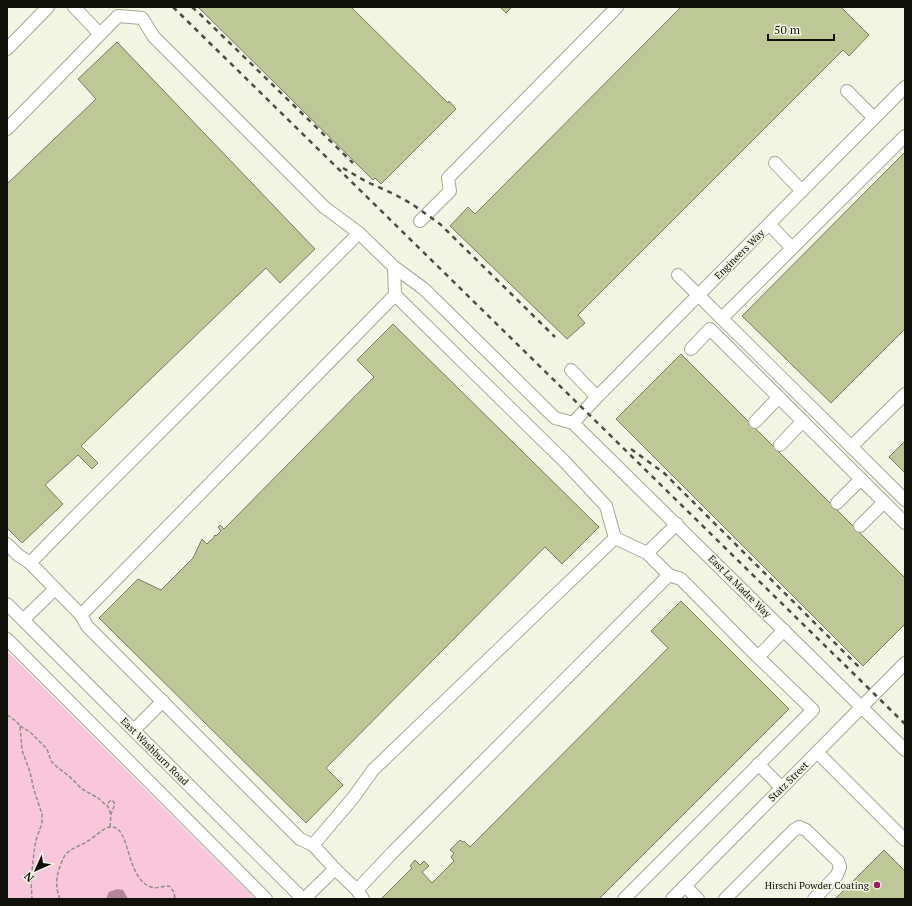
<svg xmlns="http://www.w3.org/2000/svg" width="912" height="906" font-family="'PT Serif',serif">
	<style>
		.green { fill: #f8c7db }
		.water { fill: #b6859a }
		.building { fill: #bec796; stroke: #777b6a }
		.lines { fill: none; stroke-linecap: round; stroke-linejoin: round }
		.minor-casing { stroke: #a5a896; stroke-width: 14 }
		.path { stroke: #8e9183; stroke-width: 1.5; stroke-dasharray: 4 2; stroke-linecap: butt }
		.minor { stroke: #fff; stroke-width: 12 }
		.rail { stroke: #4b4d43; stroke-width: 2.5; stroke-dasharray: 5 5; stroke-linecap: butt }
		.poi-dot { fill: #a01967; stroke: #f1f5e2; stroke-width: 1.5 }
		.labels { text-anchor: middle; stroke-width: 3; stroke-linejoin: round; paint-order: stroke }
		.street-label { font-size: 10px; fill: #10110b; stroke: #f1f5e2 }
		.poi-label { font-size: 10px; fill: #10110b; stroke: #f1f5e2; text-anchor: end }
	</style>
	<rect width="100%" height="100%" fill="#f1f5e2"/>
	<path class="green" d="M 7,651 L 255,899 L 7,899 Z"/>
	<path class="water" d="M 117,889 L 123,890 L 128,899 L 106,899 L 109,892 Z"/>
	<g class="building">
		<path d="M 198,7 L 351,7 L 448,103 L 449,101 L 456,109 L 381,184 L 375,178 L 373,180 Z"/>
		<path d="M 500,7 L 512,7 L 506,13 Z"/>
		<path d="M 681,7 L 841,7 L 869,35 L 849,56 L 843,50 L 578,315 L 585,323 L 567,339 L 450,226 L 468,207 L 475,214 Z"/>
		<path d="M 117,42 L 315,249 L 280,283 L 266,268 L 81,446 L 98,463 L 92,469 L 78,455 L 45,485 L 63,504 L 22,543 L 7,528 L 7,184 L 96,99 L 78,79 Z"/>
		<path d="M 905,152 L 905,329 L 831,403 L 742,316 Z"/>
		<path d="M 393,324 L 599,527 L 562,564 L 545,547 L 326,768 L 343,785 L 306,823 L 99,618 L 138,579 L 161,590 L 193,558 L 202,539 L 207,544 L 211,540 L 212,540 L 215,535 L 216,536 L 221,531 L 218,527 L 220,525 L 224,529 L 374,377 L 357,360 Z"/>
		<path d="M 681,354 L 905,578 L 905,624 L 863,666 L 616,419 Z"/>
		<path d="M 905,441 L 905,473 L 889,457 Z"/>
		<path d="M 681,601 L 789,709 L 599,899 L 381,899 L 412,868 L 410,866 L 415,860 L 420,865 L 424,861 L 429,866 L 422,872 L 432,883 L 454,861 L 451,857 L 454,853 L 450,850 L 460,840 L 463,842 L 464,841 L 470,847 L 668,648 L 651,631 Z"/>
		<path d="M 884,850 L 905,871 L 905,899 L 835,899 Z"/>
	</g>
	<g class="lines">
		<defs>
			<g id="minor">
				<path d="M 74,7 L 100,34"/>
				<path d="M 7,49 L 48,7"/>
				<path d="M 847,91 L 874,118"/>
				<path d="M 7,129 L 118,16 L 142,18 L 154,37 L 324,207 L 359,233 L 394,267 L 424,289 L 555,418 L 573,423"/>
				<path d="M 775,163 L 802,191"/>
				<path d="M 420,221 L 450,191 L 448,178 L 617,7"/>
				<path d="M 769,224 L 792,248"/>
				<path d="M 394,267 L 395,295 L 565,462 L 606,506 L 615,538 L 647,553 L 669,575 L 681,579 L 758,657 L 813,710 L 624,899"/>
				<path d="M 678,275 L 905,500"/>
				<path d="M 722,318 L 905,136"/>
				<path d="M 691,349 L 710,329 L 905,523"/>
				<path d="M 571,370 L 597,397"/>
				<path d="M 755,422 L 779,397"/>
				<path d="M 573,423 L 597,397 L 905,87"/>
				<path d="M 573,423 L 905,750"/>
				<path d="M 780,445 L 803,421"/>
				<path d="M 851,447 L 905,394"/>
				<path d="M 837,503 L 861,479"/>
				<path d="M 860,526 L 884,502"/>
				<path d="M 7,544 L 18,555 L 30,563 L 81,615 L 87,626 L 300,839 L 313,845 L 335,869 L 357,890 L 363,899"/>
				<path d="M 647,553 L 677,524"/>
				<path d="M 30,563 L 74,518 L 359,233"/>
				<path d="M 7,604 L 303,899"/>
				<path d="M 81,615 L 395,295"/>
				<path d="M 23,620 L 55,589"/>
				<path d="M 7,639 L 266,899"/>
				<path d="M 758,657 L 784,630"/>
				<path d="M 134,730 L 163,701"/>
				<path d="M 817,752 L 905,840"/>
				<path d="M 758,764 L 781,787"/>
				<path d="M 313,845 L 353,798 L 373,770 L 615,538"/>
				<path d="M 685,886 L 698,899"/>
				<path d="M 357,890 L 394,851 L 669,575"/>
				<path d="M 304,899 L 335,869"/>
				<path d="M 672,899 L 905,663"/>
				<path d="M 725,899 L 794,830 L 799,827 L 806,830 L 838,861 L 840,867 L 837,875 L 814,899"/>
			</g>
		</defs>
		<use href="#minor" class="minor-casing"/>
		<g class="path">
			<path d="M 7,715 L 16,721 L 20,726 L 22,750 L 30,772 L 34,790 L 42,814 L 42,823 L 36,840 L 34,852 L 31,881 L 32,899"/>
			<path d="M 20,726 L 30,732 L 47,749 L 51,761 L 57,767 L 69,776 L 82,789 L 98,798 L 107,806"/>
			<path d="M 110,827 L 111,814 L 115,804 L 113,801 L 111,800 L 107,804 L 111,815"/>
			<path d="M 60,899 C 55,887 56,876 61,864 C 66,848 75,849 88,841 C 94,838 103,827 111,827 C 131,826 125,878 151,887 C 156,889 163,886 169,886 L 174,892 L 175,899"/>
		</g>
		<use href="#minor" class="minor"/>
		<g class="rail">
			<path d="M 173,7 L 905,724"/>
			<path d="M 192,7 L 201,15 L 353,163"/>
			<path d="M 343,168 L 367,182 L 394,194 L 412,204 L 440,224 L 555,337"/>
			<path d="M 631,449 L 664,473 L 862,670"/>
		</g>
	</g>
	<circle class="poi-dot" cx="877" cy="885" r="4"/>
	<g class="labels">
		<g class="street-label">
			<text transform="translate(739 254) rotate(-45)" y="4">Engineers Way</text>
			<text transform="translate(740 586) rotate(45)" y="4">East La Madre Way</text>
			<text transform="translate(155 751) rotate(45)" y="4">East Washburn Road</text>
			<text transform="translate(788 781) rotate(-45)" y="4">Statz Street</text>
		</g>
		<g class="poi-label">
			<text x="869" y="889">Hirschi Powder Coating</text>
		</g>
	</g>
	<rect width="912" height="906" fill="none" stroke="#10110b" stroke-width="16"/>
	<g transform="translate(36 870) rotate(225)" stroke="#f1f5e2" stroke-width="3" paint-order="stroke">
	<path d="M0-3L7 15L0 10L-7 15Z" fill="#10110b"/>
	<text y="-6" font-size="11" font-weight="bold" text-anchor="middle" fill="#10110b">N</text>
	</g>
	<path d="M768 34v6h66v-6" fill="none" stroke="#10110b" stroke-width="2"/>
	<text x="774" y="34" font-size="12" fill="#10110b" stroke="#f1f5e2" stroke-width="3" paint-order="stroke">50 m</text>
</svg>
